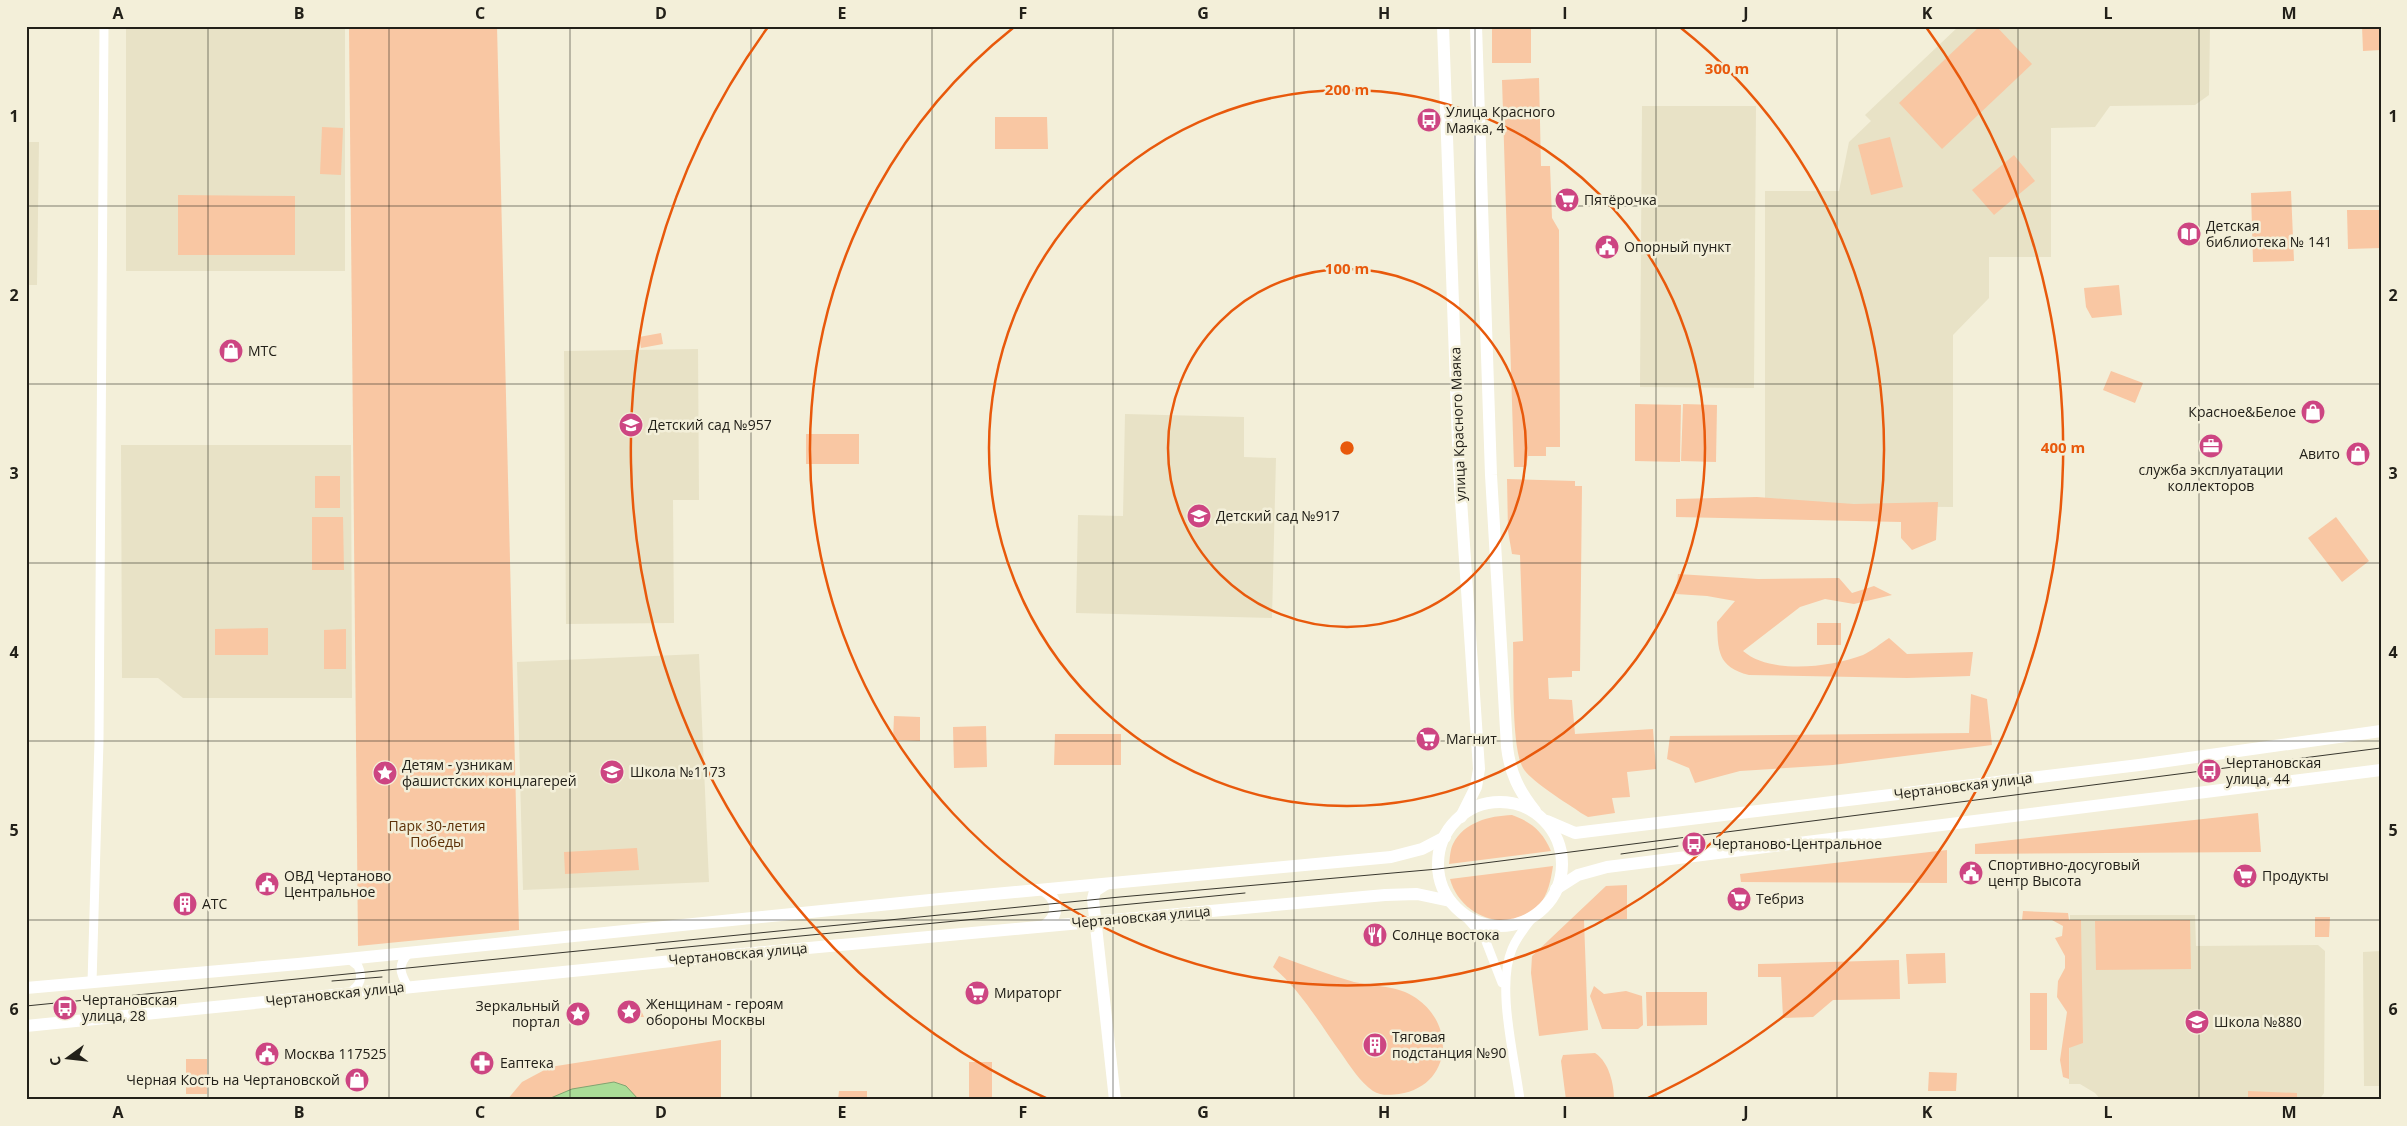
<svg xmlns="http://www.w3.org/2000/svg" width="2407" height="1126" font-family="'Open Sans',sans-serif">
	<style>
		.built { fill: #e8e2c6 }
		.green { fill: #f9c7a3 }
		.water { fill: #aadc97; stroke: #81a471 }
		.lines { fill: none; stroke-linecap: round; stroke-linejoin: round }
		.street { stroke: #fff; stroke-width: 9 }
		.secondary { stroke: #fff; stroke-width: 12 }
		.tram { stroke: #39372e; stroke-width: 1 }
		.grid { fill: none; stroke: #222019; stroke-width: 1; stroke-opacity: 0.55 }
		.ring { fill: none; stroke: #e8590c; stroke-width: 2.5 }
		.labels { text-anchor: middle; stroke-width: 5; stroke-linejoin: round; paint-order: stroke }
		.poi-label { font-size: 14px; fill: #222019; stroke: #f3efd9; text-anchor: start }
		.street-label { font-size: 14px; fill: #222019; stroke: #f3efd9 }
		.park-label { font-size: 14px; fill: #5d3007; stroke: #f3efd9 }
		.centre { fill: #e8590c; stroke: #f3efd9; stroke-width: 2.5 }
		.ring-label { font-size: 15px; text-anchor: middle; font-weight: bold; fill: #e8590c; stroke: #f3efd9; stroke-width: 5; stroke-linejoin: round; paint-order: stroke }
		.neatline { fill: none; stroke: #222019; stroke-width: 2 }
		.grid-label { font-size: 16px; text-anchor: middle; font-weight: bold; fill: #222019 }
	</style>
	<rect width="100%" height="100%" fill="#f3efd9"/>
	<g class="built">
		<path d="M 137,26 L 345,26 L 345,271 L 126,271 L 126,29 Z"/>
		<path d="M 1959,26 L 2210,26 L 2209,95 L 2195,105 L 2110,106 L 2095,127 L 2051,128 L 2051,257 L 1989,257 L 1989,298 L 1953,335 L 1953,507 L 1765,506 L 1765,191 L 1839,191 L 1849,142 L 1871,121 L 1865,115 Z"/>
		<path d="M 1642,106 L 1756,106 L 1754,388 L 1640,387 Z"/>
		<path d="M 26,142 L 39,142 L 37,285 L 26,285 Z"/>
		<path d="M 698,349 L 699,500 L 673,500 L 674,623 L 566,624 L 564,351 Z"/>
		<path d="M 1125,414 L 1244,417 L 1244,457 L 1276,458 L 1272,618 L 1076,613 L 1078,515 L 1123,516 Z"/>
		<path d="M 121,445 L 351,445 L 352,698 L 183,698 L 158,678 L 122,678 Z"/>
		<path d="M 699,654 L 709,882 L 523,890 L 517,662 Z"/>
		<path d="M 2070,915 L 2195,915 L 2196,946 L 2318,945 L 2325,951 L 2324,1093 L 2319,1100 L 2101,1100 L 2095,1093 L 2080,1084 L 2069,1084 Z"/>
		<path d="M 2381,951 L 2381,1086 L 2364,1086 L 2363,952 Z"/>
	</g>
	<g class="green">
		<path d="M 349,26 L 497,26 L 519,930 L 358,946 Z"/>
		<rect x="1492" y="26" width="39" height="37"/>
		<path d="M 1980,26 L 1996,26 L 2032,64 L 1942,149 L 1899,103 Z"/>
		<path d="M 2362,26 L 2381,26 L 2381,50 L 2363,51 Z"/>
		<path d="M 1539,78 L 1541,166 L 1550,166 L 1552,218 L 1559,230 L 1560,447 L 1546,447 L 1546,456 L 1528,456 L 1526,467 L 1514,467 L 1502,80 Z"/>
		<path d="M 995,117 L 1047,117 L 1048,149 L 995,149 Z"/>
		<path d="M 322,127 L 343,128 L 341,175 L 320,174 Z"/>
		<path d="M 1890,137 L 1903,187 L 1871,195 L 1858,145 Z"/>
		<path d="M 2014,155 L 2035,181 L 1994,215 L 1972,190 Z"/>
		<path d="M 2291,191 L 2294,261 L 2253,262 L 2251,193 Z"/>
		<path d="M 178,195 L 295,196 L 295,255 L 178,255 Z"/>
		<path d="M 2347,210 L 2381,210 L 2381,248 L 2348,249 Z"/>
		<path d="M 2119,285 L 2122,315 L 2092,318 L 2086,307 L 2084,288 Z"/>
		<path d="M 661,333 L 663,344 L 641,348 L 639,337 Z"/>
		<path d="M 2111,371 L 2143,383 L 2135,403 L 2103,390 Z"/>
		<path d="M 1635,404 L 1681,405 L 1680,462 L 1635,461 Z"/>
		<path d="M 1683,404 L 1717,405 L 1716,462 L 1681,461 Z"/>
		<rect x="806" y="434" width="53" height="30"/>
		<rect x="315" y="476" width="25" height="32"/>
		<path d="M 1507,479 L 1575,481 L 1575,486 L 1582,486 L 1580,671 L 1572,671 L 1572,677 L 1548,678 L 1549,699 L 1572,700 L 1575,734 L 1653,729 L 1656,769 L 1627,772 L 1630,797 L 1612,798 L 1615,813 L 1588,817 L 1581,813 C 1567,803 1531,782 1523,768 C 1511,747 1514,670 1513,642 L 1523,641 L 1520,555 L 1512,554 L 1508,531 Z"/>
		<path d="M 1757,497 L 1854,504 L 1938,502 L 1936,540 L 1912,550 L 1901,538 L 1901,522 L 1676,517 L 1676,499 Z"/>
		<path d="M 312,517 L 343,517 L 344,570 L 312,570 Z"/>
		<path d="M 2336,517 L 2369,561 L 2342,582 L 2308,538 Z"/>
		<path d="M 1678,574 L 1758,579 L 1839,578 L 1852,593 L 1874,586 L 1892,595 L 1854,604 L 1825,599 L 1800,607 L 1743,651 C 1771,675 1831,667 1863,655 C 1872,651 1881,643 1889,638 L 1907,654 L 1973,652 L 1970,676 L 1907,678 L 1749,675 C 1717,667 1718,650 1717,622 L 1735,601 L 1707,596 L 1676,594 Z"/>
		<rect x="1817" y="623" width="24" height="22"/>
		<path d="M 268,628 L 268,655 L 215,655 L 215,629 Z"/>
		<path d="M 346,629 L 346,669 L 324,669 L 324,630 Z"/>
		<path d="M 1971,694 L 1987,699 L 1992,745 L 1833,765 L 1740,771 L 1695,783 L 1689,768 L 1667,759 L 1670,736 L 1969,733 Z"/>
		<path d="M 894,716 L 920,717 L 920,741 L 893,740 Z"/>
		<path d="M 986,726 L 987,767 L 954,768 L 953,727 Z"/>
		<path d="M 1055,734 L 1121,734 L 1121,765 L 1054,765 Z"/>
		<path d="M 2258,813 L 2261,852 L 1975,854 L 1975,844 Z"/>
		<path d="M 1512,815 C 1532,822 1543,832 1551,851 L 1449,864 C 1450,858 1450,850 1453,844 C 1464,822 1489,816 1512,815 Z"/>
		<path d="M 637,848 L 639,870 L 565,874 L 564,852 Z"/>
		<path d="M 1947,850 L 1947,883 L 1741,882 L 1740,874 Z"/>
		<path d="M 1553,866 C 1551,879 1548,895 1539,905 C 1510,936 1460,917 1450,879 Z"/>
		<path d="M 1627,885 L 1627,919 L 1584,920 L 1588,1030 L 1539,1036 L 1531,973 L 1532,956 L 1606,886 Z"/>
		<path d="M 2023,911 L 2068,913 L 2069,920 L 2081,920 L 2083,1043 L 2069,1048 L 2069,1079 L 2063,1077 L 2060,1060 L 2067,1012 L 2057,997 L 2058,981 L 2065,968 L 2065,956 L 2055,938 L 2062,936 L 2063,926 L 2052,920 L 2022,920 Z"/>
		<path d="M 2315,917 L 2330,917 L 2329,937 L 2315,937 Z"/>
		<path d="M 2190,920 L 2191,969 L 2096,970 L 2095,921 Z"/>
		<path d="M 1945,953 L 1946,983 L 1908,984 L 1906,954 Z"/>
		<path d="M 1279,956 C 1304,965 1329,975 1354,982 C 1376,987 1397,985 1416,998 C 1457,1026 1451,1086 1399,1094 C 1391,1095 1380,1096 1373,1091 C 1360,1082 1350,1066 1341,1053 C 1320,1024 1301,991 1273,967 Z"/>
		<path d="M 1899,960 L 1900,999 L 1833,1000 L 1813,1017 L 1783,1018 L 1781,977 L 1758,977 L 1758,964 Z"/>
		<path d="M 1594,986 L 1604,994 L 1626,991 L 1642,996 L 1643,1025 L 1638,1029 L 1602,1029 L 1590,996 Z"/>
		<path d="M 1646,992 L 1707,992 L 1707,1025 L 1647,1026 Z"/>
		<rect x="2030" y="993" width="17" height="57"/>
		<path d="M 631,1005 L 640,1008 L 644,1017 L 631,1017 Z"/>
		<path d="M 721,1040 L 721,1100 L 507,1100 L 522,1082 L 550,1067 Z"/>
		<path d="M 1595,1053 C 1609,1062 1614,1084 1614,1100 L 1566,1100 L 1561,1061 L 1563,1055 Z"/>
		<rect x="186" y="1059" width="21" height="35"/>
		<rect x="969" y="1062" width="23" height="38"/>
		<path d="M 1929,1072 L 1957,1073 L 1956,1091 L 1928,1091 Z"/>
		<path d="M 839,1091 L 867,1091 L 867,1100 L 838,1100 Z"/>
		<path d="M 2248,1091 L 2297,1093 L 2297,1100 L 2248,1100 Z"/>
	</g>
	<path class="water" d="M 614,1082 L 626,1086 L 639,1100 L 546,1100 L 572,1089 Z"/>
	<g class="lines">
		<g class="street">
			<path d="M 1465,916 L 1485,939 L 1502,983"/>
			<path d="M 349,959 L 358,966 C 363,977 361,985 350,992"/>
			<path d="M 92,983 L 99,741 L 104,26"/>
			<path d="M 408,987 C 400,973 397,965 409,953"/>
			<path d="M 1520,1100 C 1515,1059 1496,987 1512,949 C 1517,937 1525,927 1533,917"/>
		</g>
		<g class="secondary">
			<path d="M 1443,26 L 1459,470 L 1479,769 L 1476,787 L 1461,817"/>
			<path d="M 1476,26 L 1491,475 L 1507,747 C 1510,773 1519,791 1535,811"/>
			<circle cx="1500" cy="864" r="62"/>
			<path d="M 1547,821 L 1575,833 L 1591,831 L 2139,765 L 2381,731"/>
			<path d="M 1106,884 L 1095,891 L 1093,899 L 1115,1100"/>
			<path d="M 1556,889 L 1578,875 L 1607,867 L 2381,770"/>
			<path d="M 1044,890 C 1059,900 1059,915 1045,926"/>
			<path d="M 26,988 L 298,964 L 940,899 L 1391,857 L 1422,849 L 1445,837"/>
			<path d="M 26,1026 L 732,955 L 1385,895 L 1417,894 L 1450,901"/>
		</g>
		<g class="tram">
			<path d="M 1621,854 L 1678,846"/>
			<path d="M 656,950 L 1245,893"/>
			<path d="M 332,981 L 382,977"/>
			<path d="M 26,1006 L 1120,897 L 1438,869 L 2381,748"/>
		</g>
	</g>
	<path class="grid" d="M 208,26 L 208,1100M 389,26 L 389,1100M 570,26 L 570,1100M 751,26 L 751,1100M 932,26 L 932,1100M 1113,26 L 1113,1100M 1294,26 L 1294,1100M 1475,26 L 1475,1100M 1656,26 L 1656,1100M 1837,26 L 1837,1100M 2018,26 L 2018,1100M 2199,26 L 2199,1100M 26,206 L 2381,206M 26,384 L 2381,384M 26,563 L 2381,563M 26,741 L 2381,741M 26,920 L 2381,920"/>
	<g class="ring">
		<circle cx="1347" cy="448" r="179"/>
		<circle cx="1347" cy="448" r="358"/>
		<path d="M1681 28A537 537 0 1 1 1013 28"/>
		<path d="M1050 1100A716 716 0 0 1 768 27M1926 27A716 716 0 0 1 1644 1100"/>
	</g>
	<defs>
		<symbol id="bus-disc" viewBox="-11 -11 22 22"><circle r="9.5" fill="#cd4582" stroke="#f3efd9"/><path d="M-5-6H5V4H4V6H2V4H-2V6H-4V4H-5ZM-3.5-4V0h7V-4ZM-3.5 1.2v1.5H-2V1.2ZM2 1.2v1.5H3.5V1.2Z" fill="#fff"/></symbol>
		<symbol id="supermarket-disc" viewBox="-11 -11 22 22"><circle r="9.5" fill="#cd4582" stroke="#f3efd9"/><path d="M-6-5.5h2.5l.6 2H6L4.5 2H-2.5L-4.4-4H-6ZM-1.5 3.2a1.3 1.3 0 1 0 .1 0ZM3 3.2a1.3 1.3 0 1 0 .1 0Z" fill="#fff"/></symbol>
		<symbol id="library-disc" viewBox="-11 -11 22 22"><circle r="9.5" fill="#cd4582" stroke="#f3efd9"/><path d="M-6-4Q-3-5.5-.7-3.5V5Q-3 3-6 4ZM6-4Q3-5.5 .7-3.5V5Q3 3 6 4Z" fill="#fff"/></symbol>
		<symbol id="civic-disc" viewBox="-11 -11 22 22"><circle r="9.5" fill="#cd4582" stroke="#f3efd9"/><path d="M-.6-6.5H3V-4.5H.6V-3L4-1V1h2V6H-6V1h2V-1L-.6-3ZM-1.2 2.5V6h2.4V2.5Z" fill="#fff"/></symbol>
		<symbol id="shop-disc" viewBox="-11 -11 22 22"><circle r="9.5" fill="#cd4582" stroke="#f3efd9"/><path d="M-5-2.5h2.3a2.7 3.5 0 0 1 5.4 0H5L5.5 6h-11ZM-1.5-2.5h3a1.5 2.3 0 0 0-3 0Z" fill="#fff"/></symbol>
		<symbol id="school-disc" viewBox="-11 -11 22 22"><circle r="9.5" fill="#cd4582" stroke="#f3efd9"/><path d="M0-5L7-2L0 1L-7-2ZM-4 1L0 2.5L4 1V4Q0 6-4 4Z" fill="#fff"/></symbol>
		<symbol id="office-disc" viewBox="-11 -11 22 22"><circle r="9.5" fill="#cd4582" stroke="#f3efd9"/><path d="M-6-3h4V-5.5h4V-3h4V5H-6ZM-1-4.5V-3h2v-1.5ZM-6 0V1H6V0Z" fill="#fff"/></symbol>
		<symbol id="sight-disc" viewBox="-11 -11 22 22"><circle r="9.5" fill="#cd4582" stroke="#f3efd9"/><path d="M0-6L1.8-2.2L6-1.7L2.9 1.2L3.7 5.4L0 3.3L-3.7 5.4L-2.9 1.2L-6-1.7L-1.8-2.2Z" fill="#fff"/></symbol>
		<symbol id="building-disc" viewBox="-11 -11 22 22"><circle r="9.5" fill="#cd4582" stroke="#f3efd9"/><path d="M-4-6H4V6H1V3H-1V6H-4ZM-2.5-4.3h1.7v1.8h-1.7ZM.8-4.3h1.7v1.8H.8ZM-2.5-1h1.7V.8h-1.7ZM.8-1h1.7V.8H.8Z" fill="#fff"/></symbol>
		<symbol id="restaurant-disc" viewBox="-11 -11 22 22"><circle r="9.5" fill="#cd4582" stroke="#f3efd9"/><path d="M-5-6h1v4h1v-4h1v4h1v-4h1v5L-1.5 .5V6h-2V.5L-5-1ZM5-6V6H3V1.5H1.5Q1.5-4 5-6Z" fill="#fff"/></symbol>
		<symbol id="pharmacy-disc" viewBox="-11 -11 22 22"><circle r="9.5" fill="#cd4582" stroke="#f3efd9"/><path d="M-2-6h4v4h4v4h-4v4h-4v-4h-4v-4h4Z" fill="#fff"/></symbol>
	</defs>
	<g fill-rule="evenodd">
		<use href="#bus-disc" x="1415" y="106" width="28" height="28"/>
		<use href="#supermarket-disc" x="1553" y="186" width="28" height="28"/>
		<use href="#library-disc" x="2175" y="220" width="28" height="28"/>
		<use href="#civic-disc" x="1593" y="233" width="28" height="28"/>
		<use href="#shop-disc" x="217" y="337" width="28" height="28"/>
		<use href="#shop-disc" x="2299" y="398" width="28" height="28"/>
		<use href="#school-disc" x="617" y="411" width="28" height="28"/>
		<use href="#office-disc" x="2197" y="432" width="28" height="28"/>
		<use href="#shop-disc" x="2344" y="440" width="28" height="28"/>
		<use href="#school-disc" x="1185" y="502" width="28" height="28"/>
		<use href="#supermarket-disc" x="1414" y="725" width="28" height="28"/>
		<use href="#bus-disc" x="2195" y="757" width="28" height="28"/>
		<use href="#school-disc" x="598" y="758" width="28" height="28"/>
		<use href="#sight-disc" x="371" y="759" width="28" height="28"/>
		<use href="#bus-disc" x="1680" y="830" width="28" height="28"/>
		<use href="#civic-disc" x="1957" y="859" width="28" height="28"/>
		<use href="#supermarket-disc" x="2231" y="862" width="28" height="28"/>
		<use href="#civic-disc" x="253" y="870" width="28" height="28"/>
		<use href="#supermarket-disc" x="1725" y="885" width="28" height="28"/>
		<use href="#building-disc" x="171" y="890" width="28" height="28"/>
		<use href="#restaurant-disc" x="1361" y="921" width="28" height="28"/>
		<use href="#supermarket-disc" x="963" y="979" width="28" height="28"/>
		<use href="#bus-disc" x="51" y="994" width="28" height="28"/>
		<use href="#sight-disc" x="615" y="998" width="28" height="28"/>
		<use href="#sight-disc" x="564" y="1000" width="28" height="28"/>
		<use href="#school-disc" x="2183" y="1008" width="28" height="28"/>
		<use href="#building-disc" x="1361" y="1031" width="28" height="28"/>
		<use href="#civic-disc" x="253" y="1040" width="28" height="28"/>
		<use href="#pharmacy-disc" x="468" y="1049" width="28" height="28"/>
		<use href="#shop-disc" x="343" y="1066" width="28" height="28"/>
	</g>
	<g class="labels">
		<g class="poi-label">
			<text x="1446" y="117">Улица Красного<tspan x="1446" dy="16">Маяка, 4</tspan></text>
			<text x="1584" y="205">Пятёрочка</text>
			<text x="2206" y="231">Детская<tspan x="2206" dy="16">библиотека № 141</tspan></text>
			<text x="1624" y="252">Опорный пункт</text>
			<text x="248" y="356">МТС</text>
			<text x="2296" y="417" text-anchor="end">Красное&amp;Белое</text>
			<text x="648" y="430">Детский сад №957</text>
			<text x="2340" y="459" text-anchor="end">Авито</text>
			<text x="2211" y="475" text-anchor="middle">служба эксплуатации<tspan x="2211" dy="16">коллекторов</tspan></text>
			<text x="1216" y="521">Детский сад №917</text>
			<text x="1446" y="744">Магнит</text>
			<text x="2226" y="768">Чертановская<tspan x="2226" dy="16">улица, 44</tspan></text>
			<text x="402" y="770">Детям - узникам<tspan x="402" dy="16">фашистских концлагерей</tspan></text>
			<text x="630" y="777">Школа №1173</text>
			<text x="1712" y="849">Чертаново-Центральное</text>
			<text x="1988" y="870">Спортивно-досуговый<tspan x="1988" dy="16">центр Высота</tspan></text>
			<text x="284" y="881">ОВД Чертаново<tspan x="284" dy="16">Центральное</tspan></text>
			<text x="2262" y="881">Продукты</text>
			<text x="1756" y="904">Тебриз</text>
			<text x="202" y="909">АТС</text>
			<text x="1392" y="940">Солнце востока</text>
			<text x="994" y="998">Мираторг</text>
			<text x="82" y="1005">Чертановская<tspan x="82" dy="16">улица, 28</tspan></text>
			<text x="646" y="1009">Женщинам - героям<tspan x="646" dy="16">обороны Москвы</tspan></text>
			<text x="560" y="1011" text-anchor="end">Зеркальный<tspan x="560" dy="16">портал</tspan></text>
			<text x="2214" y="1027">Школа №880</text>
			<text x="1392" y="1042">Тяговая<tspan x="1392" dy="16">подстанция №90</tspan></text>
			<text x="284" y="1059">Москва 117525</text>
			<text x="500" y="1068">Еаптека</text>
			<text x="340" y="1085" text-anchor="end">Черная Кость на Чертановской</text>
		</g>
		<g class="street-label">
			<text transform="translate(1458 424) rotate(-92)" y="5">улица Красного Маяка</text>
			<text transform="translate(1963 786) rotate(-7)" y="5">Чертановская улица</text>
			<text transform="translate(1141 917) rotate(-5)" y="5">Чертановская улица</text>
			<text transform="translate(738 954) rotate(-5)" y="5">Чертановская улица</text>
			<text transform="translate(335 994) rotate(-6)" y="5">Чертановская улица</text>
		</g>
		<g class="park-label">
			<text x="437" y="831">Парк 30-летия<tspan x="437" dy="16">Победы</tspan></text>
		</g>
	</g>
	<circle cx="1347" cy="448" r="8" class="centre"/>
	<g class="ring-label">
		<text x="1727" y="74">300 m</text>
		<text x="1347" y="95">200 m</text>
		<text x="1347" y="274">100 m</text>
		<text x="2063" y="453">400 m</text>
	</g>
	<rect width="2407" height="1126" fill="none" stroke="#f3efd9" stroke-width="55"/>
	<g transform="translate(68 1058) rotate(255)" stroke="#f3efd9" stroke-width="4" paint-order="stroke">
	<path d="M0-4L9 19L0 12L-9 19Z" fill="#222019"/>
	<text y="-8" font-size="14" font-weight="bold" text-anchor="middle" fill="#222019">С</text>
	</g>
	<rect x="28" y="28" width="2352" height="1070" class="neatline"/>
	<g class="grid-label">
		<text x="118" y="19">A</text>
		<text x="299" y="19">B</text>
		<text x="480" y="19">C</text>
		<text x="661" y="19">D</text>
		<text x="842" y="19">E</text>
		<text x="1023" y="19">F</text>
		<text x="1203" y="19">G</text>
		<text x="1384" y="19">H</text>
		<text x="1565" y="19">I</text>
		<text x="1746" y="19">J</text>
		<text x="1927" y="19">K</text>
		<text x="2108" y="19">L</text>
		<text x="2289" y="19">M</text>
		<text x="14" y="122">1</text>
		<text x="2393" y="122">1</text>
		<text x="14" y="301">2</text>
		<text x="2393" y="301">2</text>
		<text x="14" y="479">3</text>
		<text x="2393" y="479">3</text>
		<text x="14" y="658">4</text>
		<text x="2393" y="658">4</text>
		<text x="14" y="836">5</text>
		<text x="2393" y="836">5</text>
		<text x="14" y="1015">6</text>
		<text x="2393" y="1015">6</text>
		<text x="118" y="1118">A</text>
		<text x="299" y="1118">B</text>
		<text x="480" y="1118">C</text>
		<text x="661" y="1118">D</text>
		<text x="842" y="1118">E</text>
		<text x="1023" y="1118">F</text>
		<text x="1203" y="1118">G</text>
		<text x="1384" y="1118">H</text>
		<text x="1565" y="1118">I</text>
		<text x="1746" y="1118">J</text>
		<text x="1927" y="1118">K</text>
		<text x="2108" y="1118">L</text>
		<text x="2289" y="1118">M</text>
	</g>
</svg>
